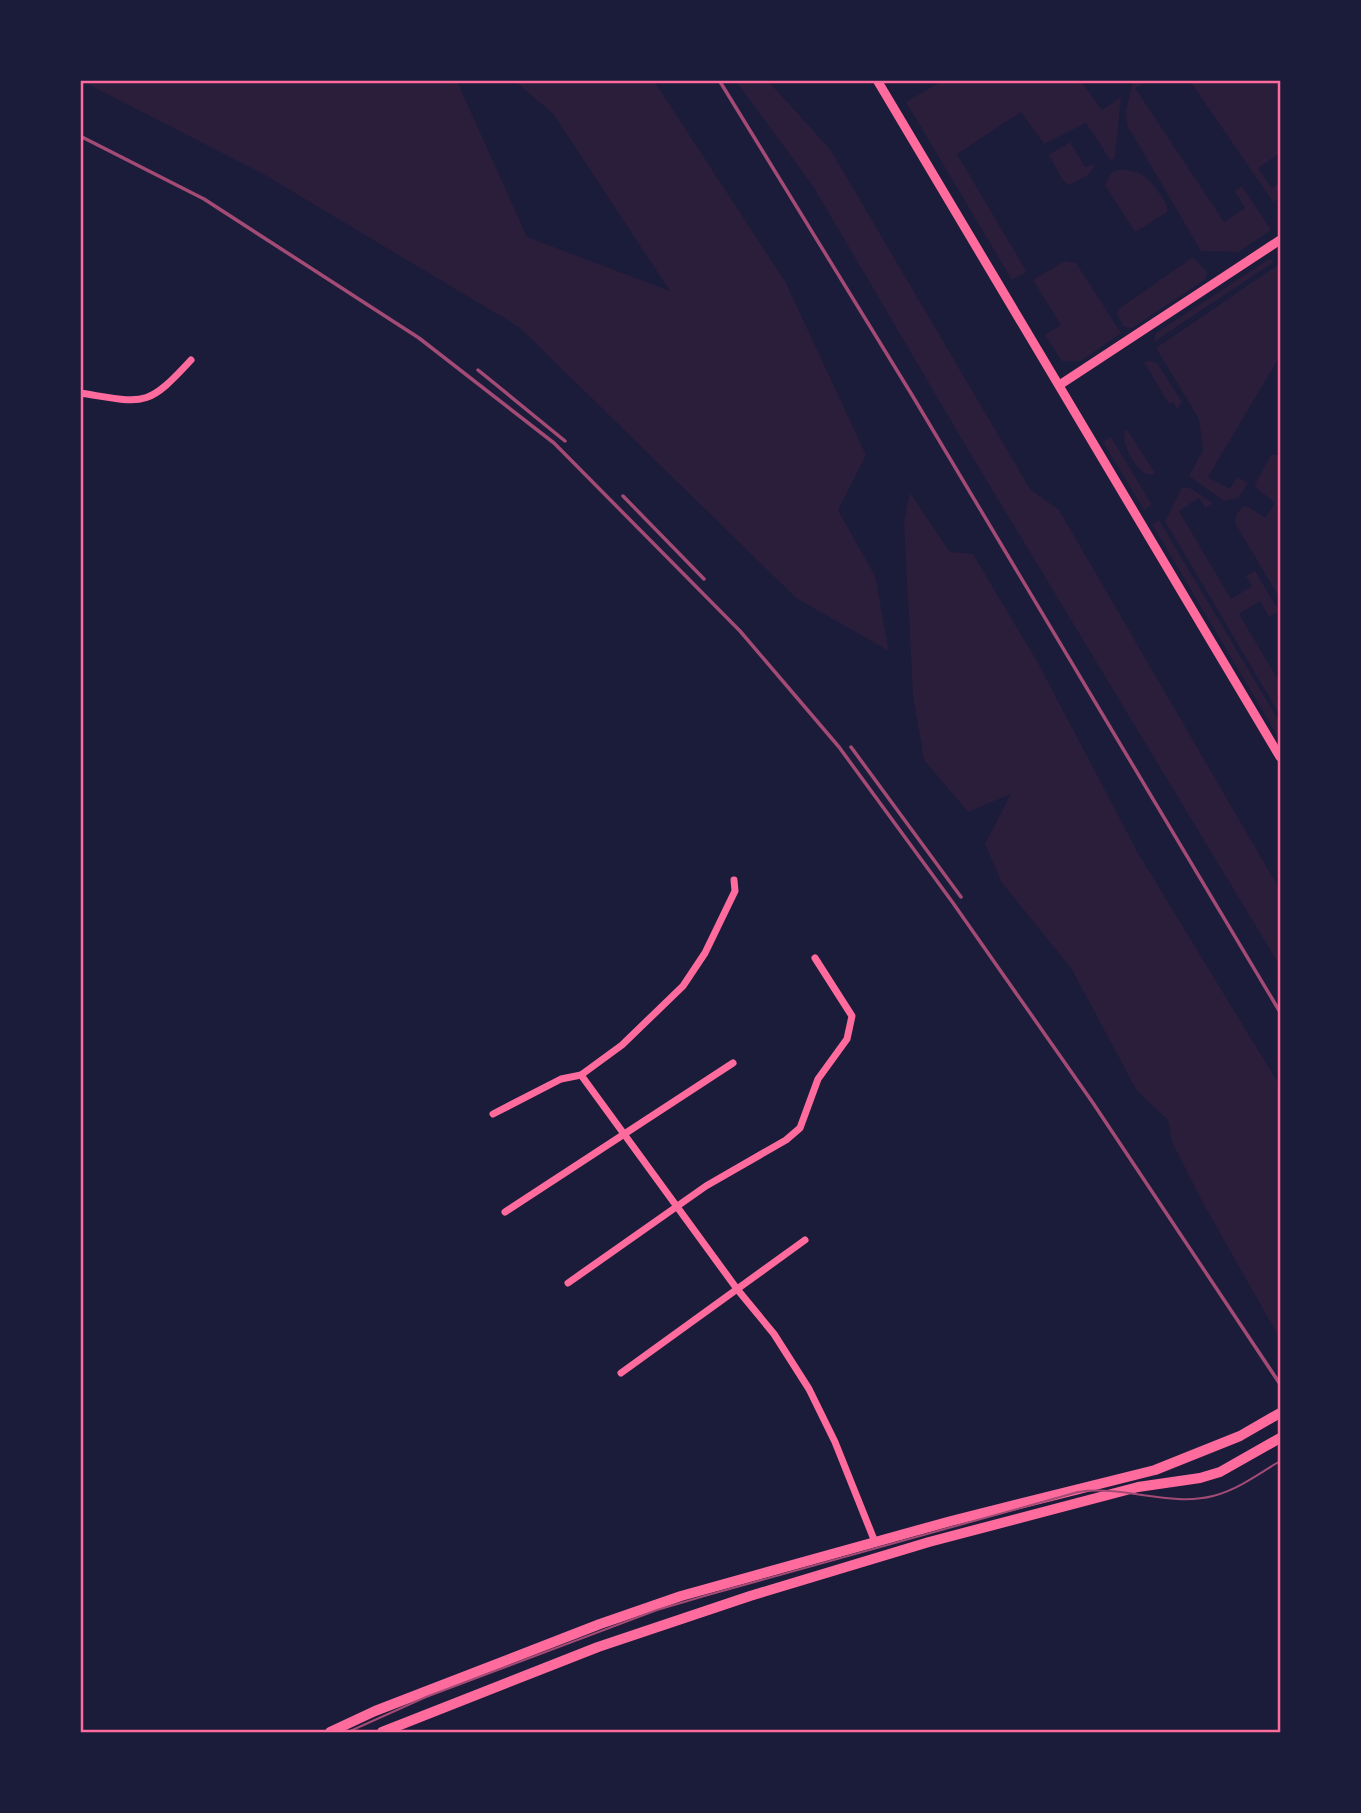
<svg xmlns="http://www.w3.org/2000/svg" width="1361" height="1813" font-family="'Alegreya Sans',sans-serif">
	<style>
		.green { fill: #2a1e3b }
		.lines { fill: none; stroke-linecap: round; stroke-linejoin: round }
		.minor { stroke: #ff6b9d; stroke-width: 7 }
		.tertiary { stroke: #ff6b9d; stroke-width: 9 }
		.secondary { stroke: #ff6b9d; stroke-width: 10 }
		.tram { stroke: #a44b75; stroke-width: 2 }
		.rail { stroke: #a44b75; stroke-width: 3.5 }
		.neatline { fill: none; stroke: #ff6b9d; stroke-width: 2.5 }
	</style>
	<rect width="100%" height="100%" fill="#1b1b3a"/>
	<g class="green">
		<path d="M 82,81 L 457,81 L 527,237 L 670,291 L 554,115 L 515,81 L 654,81 L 786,283 L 866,455 L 838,510 L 875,576 L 889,651 L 796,598 L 519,327 L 263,174 Z"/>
		<path d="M 736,81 L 768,81 L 830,149 L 1030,489 L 1059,510 L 1280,890 L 1280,966 L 970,453 L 813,186 Z"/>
		<path d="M 942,81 L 1081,81 L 1102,110 L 1121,97 L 1115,156 L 1111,161 L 1086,123 L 1044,144 L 1021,112 L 957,154 L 1025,269 L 1025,273 L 1012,280 L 906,102 Z"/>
		<path d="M 1133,81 L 1146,81 L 1135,88 L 1224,222 L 1245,208 L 1235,191 L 1242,186 L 1271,230 L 1238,252 L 1201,251 L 1127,125 L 1126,111 Z"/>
		<path d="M 1190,81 L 1280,81 L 1280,153 L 1258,168 L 1272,188 L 1280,183 L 1280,197 L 1273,202 Z"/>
		<path d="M 1070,142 L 1085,167 L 1093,164 L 1094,167 L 1088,175 L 1069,185 L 1063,181 L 1049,155 Z"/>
		<path d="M 1118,170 C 1145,168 1155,185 1167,206 L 1167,212 L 1135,232 L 1105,185 L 1111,173 Z"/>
		<path d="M 1193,257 L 1207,272 L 1206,279 L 1132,328 L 1124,327 L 1117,314 L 1119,309 Z"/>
		<path d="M 1269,259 L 1274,262 L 1154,342 L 1156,333 Z"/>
		<path d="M 1065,261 L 1076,263 L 1121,333 L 1081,361 L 1062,361 L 1045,335 L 1061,325 L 1033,280 Z"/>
		<path d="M 1278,265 L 1280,356 L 1208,477 L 1230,489 L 1237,477 L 1248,483 L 1238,498 L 1224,501 L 1189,476 L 1203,450 L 1199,419 L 1156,348 Z"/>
		<path d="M 1151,361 L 1157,363 L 1182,402 L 1177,409 L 1173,402 L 1169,404 L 1144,362 Z"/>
		<path d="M 1126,428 L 1155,473 L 1151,475 C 1137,475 1118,440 1126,428 Z"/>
		<path d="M 1111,437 L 1152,505 L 1144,510 L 1103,442 Z"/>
		<path d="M 1271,455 L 1280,455 L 1280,599 L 1235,523 L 1236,515 L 1242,507 L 1247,506 L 1265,518 L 1275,503 L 1254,486 Z"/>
		<path d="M 1182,487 L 1190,488 L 1213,503 L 1205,508 L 1199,498 L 1179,511 L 1231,599 L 1252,586 L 1246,576 L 1255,571 L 1279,611 L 1269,617 L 1260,601 L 1239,614 L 1280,683 L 1280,715 L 1165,521 Z"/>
		<path d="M 910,493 L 950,552 L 973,554 L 1038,663 L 1138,853 L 1280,1086 L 1280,1339 L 1203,1203 L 1172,1142 L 1168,1120 L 1137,1091 L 1071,968 L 1002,883 L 985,844 L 1011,794 L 968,812 L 924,760 L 913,695 L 904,522 Z"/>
		<path d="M 1159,520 L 1280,723 L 1280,740 L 1152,524 Z"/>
	</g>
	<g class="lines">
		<g class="minor">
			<path d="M 80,393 C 144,403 146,409 191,360"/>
			<path d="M 581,1075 L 737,1289 L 774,1334 L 809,1389 L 835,1442 L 875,1542"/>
			<path d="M 493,1114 L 561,1079 L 581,1075 L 622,1045 L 683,986 L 705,953 L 735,891 L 734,880"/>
			<path d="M 505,1212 L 733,1063"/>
			<path d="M 568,1283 L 706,1186 L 786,1140 L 800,1128 L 818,1079 L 847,1039 L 852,1016 L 815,958"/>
			<path d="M 621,1373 L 805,1240"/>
		</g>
		<g class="tertiary">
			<path d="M 877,80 L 1280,757"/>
			<path d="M 1061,384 L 1280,240"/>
		</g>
		<g class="secondary">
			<path d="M 330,1732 L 375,1711 L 600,1624 L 681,1596 L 951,1521 L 1155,1470 L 1240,1436 L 1280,1413"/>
			<path d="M 382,1732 L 598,1647 L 750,1596 L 929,1542 L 1138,1487 L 1200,1478 L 1220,1472 L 1280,1438"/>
		</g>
		<path class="tram" d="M 348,1732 L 426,1697 L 657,1610 L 708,1595 L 1078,1492 C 1122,1485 1171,1507 1213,1496 C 1237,1490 1259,1474 1280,1461"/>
		<g class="rail">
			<path d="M 719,80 L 912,395 L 1280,1012"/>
			<path d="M 80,136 L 204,199 L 419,338 L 554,443 L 740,631 L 839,747 L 953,903 L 1093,1103 L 1280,1384"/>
			<path d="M 478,370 L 565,441"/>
			<path d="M 623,496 L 704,579"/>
			<path d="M 851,747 L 961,897"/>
		</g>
	</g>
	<rect width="1361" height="1813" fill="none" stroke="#1b1b3a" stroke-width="164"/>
	<rect x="82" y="82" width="1197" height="1649" class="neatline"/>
</svg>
